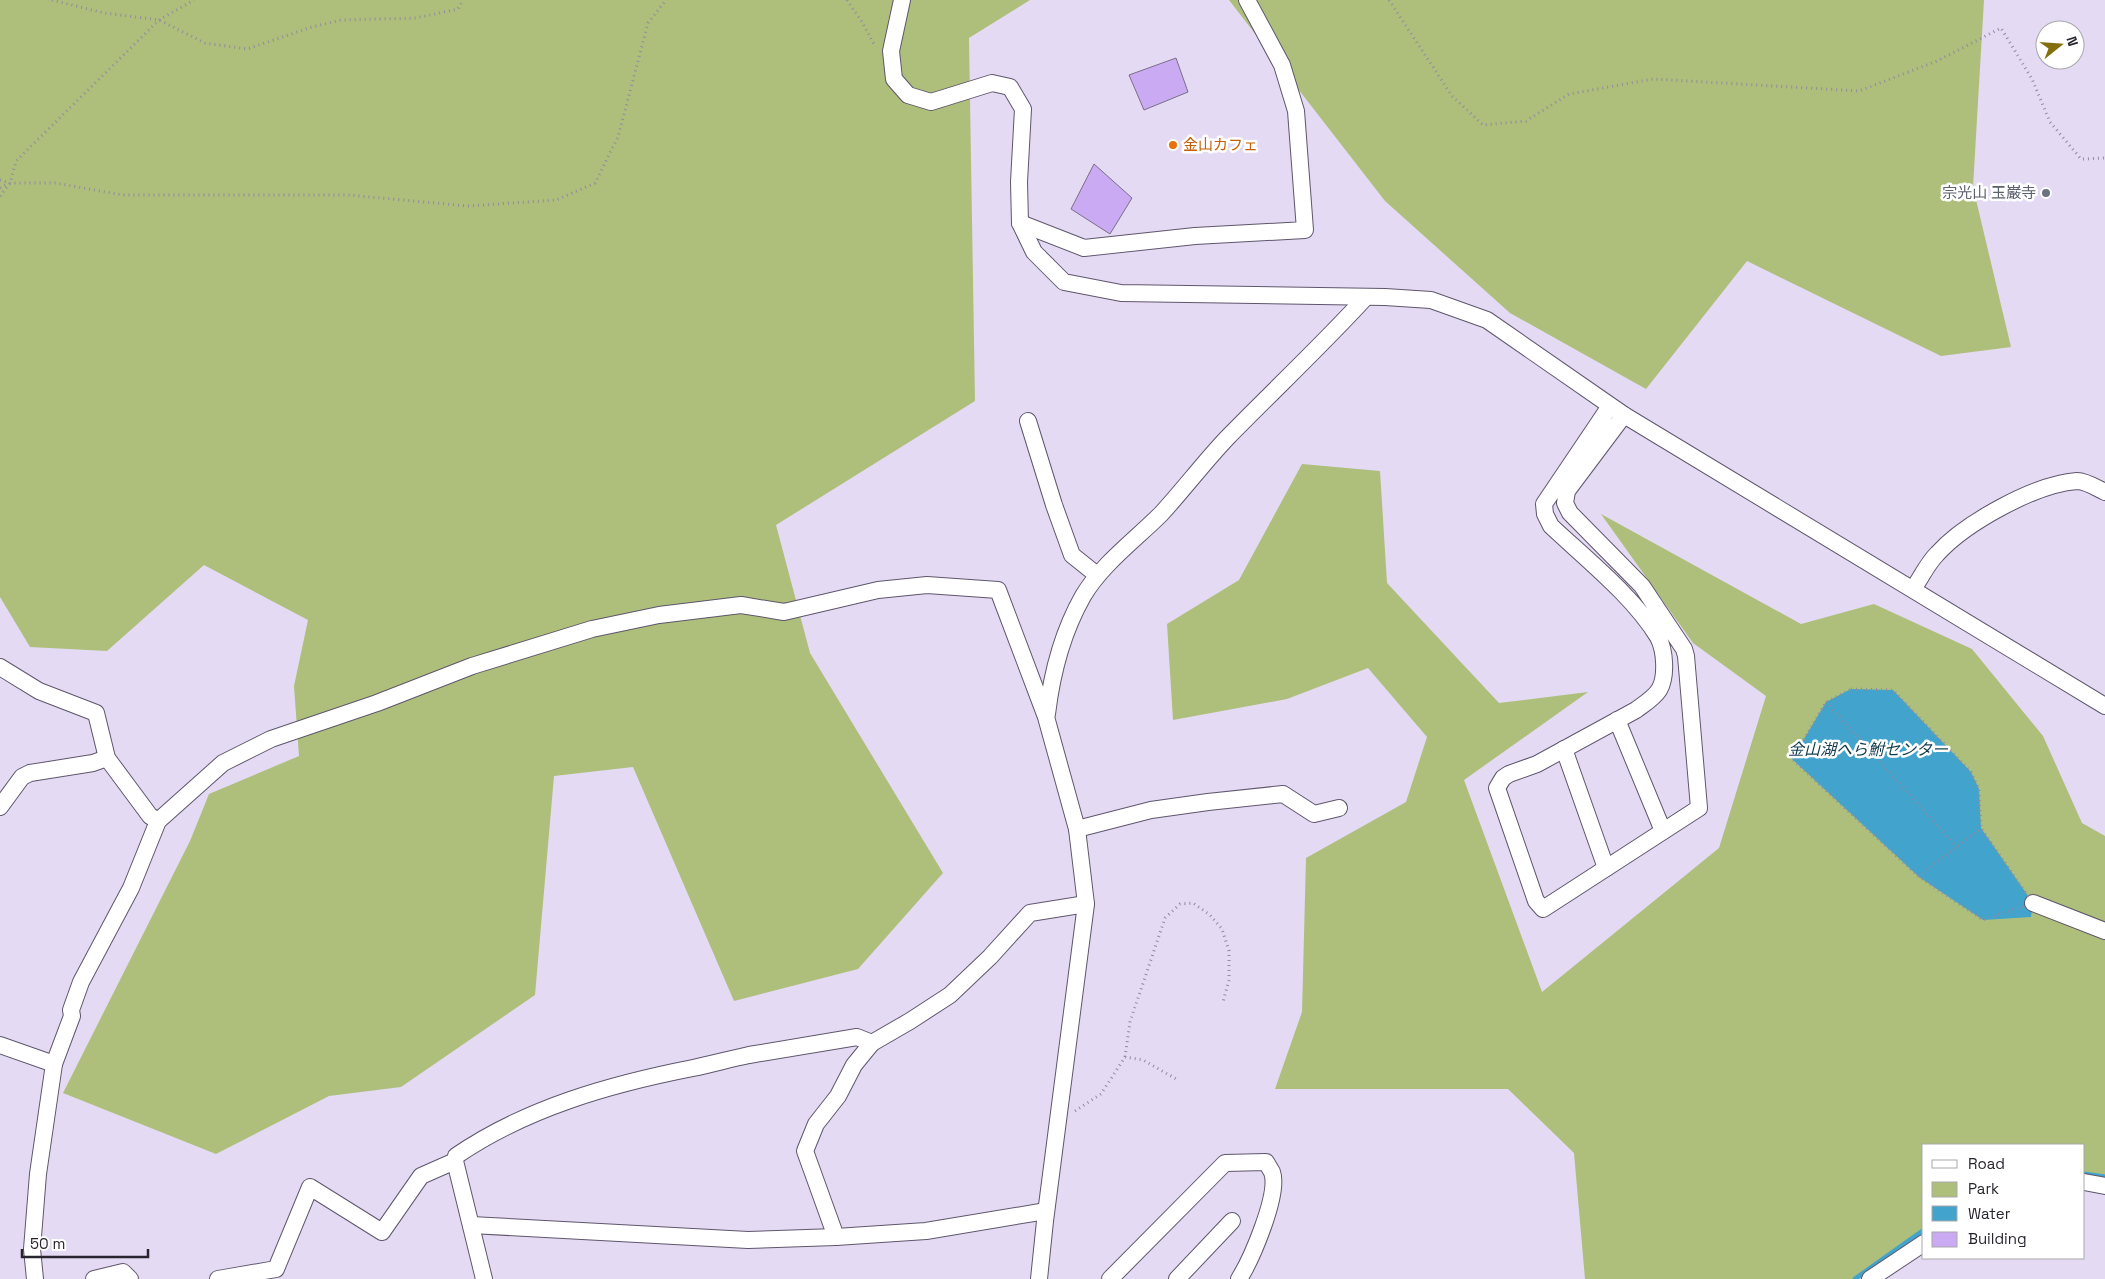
<svg xmlns="http://www.w3.org/2000/svg" width="2105" height="1279" font-family="'Space Grotesk','Noto Sans JP',sans-serif">
	<style>
		.green { fill: #aebf7b }
		.water { fill: #42a3cc }
		.lines { fill: none; stroke-linecap: round; stroke-linejoin: round }
		.stream { stroke: #42a3cc; stroke-width: 5 }
		.building { fill: #caaaf3; stroke: #797087 }
		.minor-casing { stroke: #5f566c; stroke-width: 18 }
		.path { stroke: #938b9e; stroke-width: 3; stroke-dasharray: 1 4; stroke-linecap: butt }
		.minor { stroke: #fff; stroke-width: 16 }
		.food-dot { fill: #e8710a; stroke: #fff; stroke-width: 2 }
		.worship-dot { fill: #6b7280; stroke: #fff; stroke-width: 2 }
		.labels { text-anchor: middle; stroke-width: 5; stroke-linejoin: round; paint-order: stroke }
		.food-label { font-size: 15px; fill: #c56008; stroke: #fff; text-anchor: start }
		.worship-label { font-size: 15px; fill: #5b616d; stroke: #fff; text-anchor: end }
		.water-label { font-size: 16px; font-style: italic; fill: #123c4e; stroke: #fff }
	</style>
	<rect width="100%" height="100%" fill="#e4daf4"/>
	<g class="green">
		<path d="M 0,0 L 1030,0 L 969,38 L 975,401 L 776,525 L 810,653 L 943,873 L 858,969 L 734,1001 L 633,767 L 554,776 L 535,995 L 401,1087 L 329,1096 L 216,1154 L 63,1093 L 190,841 L 209,794 L 299,756 L 294,686 L 308,620 L 204,565 L 107,651 L 30,647 L 0,597 Z"/>
		<path d="M 1229,0 L 1984,0 L 1973,187 L 2011,347 L 1941,356 L 1747,261 L 1646,389 L 1510,313 L 1385,201 Z"/>
		<path d="M 1302,464 L 1380,471 L 1387,583 L 1499,703 L 1588,692 L 1464,780 L 1542,992 L 1719,848 L 1766,696 L 1693,643 L 1601,514 L 1801,624 L 1874,604 L 1972,649 L 2043,736 L 2082,823 L 2105,836 L 2105,1176 L 2084,1174 L 2084,1145 L 1924,1145 L 1924,1233 L 1856,1279 L 1585,1279 L 1574,1153 L 1508,1089 L 1275,1089 L 1302,1012 L 1306,858 L 1406,802 L 1427,737 L 1368,668 L 1287,699 L 1173,720 L 1167,624 L 1239,580 Z"/>
	</g>
	<path class="water" d="M 1851,689 L 1893,690 L 1971,772 L 1979,789 L 1981,828 L 2033,903 L 2031,917 L 1983,920 L 1919,877 L 1792,759 L 1826,702 Z"/>
	<g class="lines">
		<g class="stream">
			<path d="M 2084,1174 L 2105,1177"/>
			<path d="M 1855,1279 L 1924,1230"/>
		</g>
	</g>
	<g class="building">
		<path d="M 1176,58 L 1188,92 L 1144,110 L 1129,75 Z"/>
		<path d="M 1094,164 L 1132,198 L 1110,234 L 1071,209 Z"/>
	</g>
	<g class="lines">
		<defs>
			<g id="minor">
				<path d="M 902,0 L 891,51 L 894,79 L 908,95 L 931,102 L 992,83 L 1010,87 L 1023,109 L 1019,182 L 1020,223 L 1034,252 L 1064,282 L 1121,293 L 1385,297 L 1431,300 L 1487,320 L 1624,415 L 2105,706"/>
				<path d="M 1020,223 L 1084,248 L 1195,236 L 1305,230 L 1296,111 L 1282,65 L 1247,0"/>
				<path d="M 1610,406 L 1544,504 L 1545,514 L 1551,526 C 1585,558 1634,597 1658,637 C 1665,650 1667,677 1659,690 C 1654,698 1644,704 1636,710 L 1537,764 L 1509,774 L 1503,778 L 1497,788 L 1536,901 L 1543,909 L 1699,808 L 1686,656 L 1684,649 L 1642,586 L 1570,513 L 1565,503 L 1567,491 L 1624,415"/>
				<path d="M 1028,421 L 1054,505 L 1072,555 L 1097,575"/>
				<path d="M 1913,589 C 1921,578 1927,564 1937,554 C 1965,523 2035,484 2077,481 C 2086,481 2097,488 2105,492"/>
				<path d="M 0,667 L 39,691 L 96,713 L 107,758 L 150,816 L 158,821"/>
				<path d="M 1047,714 C 1052,672 1062,633 1083,596 C 1102,564 1135,540 1161,514 C 1184,489 1205,461 1228,437 C 1274,390 1322,345 1366,297"/>
				<path d="M 1617,720 L 1663,831"/>
				<path d="M 1564,749 L 1606,868"/>
				<path d="M 0,807 L 22,777 L 30,773 L 93,763 L 107,758"/>
				<path d="M 1077,829 L 1151,810 L 1208,802 L 1283,794 L 1314,814 L 1339,808"/>
				<path d="M 2033,903 L 2105,931"/>
				<path d="M 0,1045 L 54,1064"/>
				<path d="M 455,1161 L 484,1279"/>
				<path d="M 2084,1182 L 2105,1186"/>
				<path d="M 471,1225 L 748,1240 L 836,1237 L 926,1231 L 1046,1211"/>
				<path d="M 836,1237 L 805,1151 L 816,1124 L 838,1096 L 854,1065 L 872,1043"/>
				<path d="M 35,1279 L 32,1249 L 38,1174 L 54,1064 L 72,1016 L 71,1010 L 81,982 L 131,888 L 158,821 L 223,763 L 271,739 L 377,703 L 472,666 L 592,629 L 659,615 L 741,605 L 784,612 L 878,590 L 927,585 L 998,590 L 1046,717 L 1077,829 L 1086,904 L 1045,1221 L 1039,1279"/>
				<path d="M 94,1279 L 123,1272 L 130,1279"/>
				<path d="M 218,1279 L 276,1269 L 310,1187 L 382,1232 L 421,1176 L 455,1161 L 456,1156 C 526,1108 611,1084 693,1068 C 712,1064 730,1059 749,1055 C 785,1049 821,1043 857,1037 L 872,1043 L 910,1021 L 950,995 L 990,957 L 1030,913 L 1086,904"/>
				<path d="M 1110,1279 L 1225,1163 L 1266,1162 C 1268,1165 1270,1169 1272,1172 C 1280,1194 1251,1260 1239,1279"/>
				<path d="M 1177,1279 L 1232,1221"/>
				<path d="M 1870,1279 L 1924,1243"/>
			</g>
		</defs>
		<use href="#minor" class="minor-casing"/>
		<g class="path">
			<path d="M 52,0 L 104,13 L 159,20 L 205,43 L 247,49 L 312,27 L 341,20 L 416,18 L 458,9 L 463,0"/>
			<path d="M 847,0 L 862,22 L 875,46"/>
			<path d="M 1389,0 L 1452,96 L 1483,125 L 1526,121 L 1569,94 L 1653,79 L 1859,91 L 1937,61 L 2001,28 L 2032,79 L 2050,122 L 2081,159 L 2105,158"/>
			<path d="M 0,180 L 10,183 L 56,183 L 122,195 L 348,195 L 468,206 L 556,200 L 595,183 L 618,137 L 648,23 L 666,0"/>
			<path d="M 0,188 L 7,184"/>
			<path d="M 0,196 L 10,183 L 16,161 L 159,20 L 194,0"/>
			<path d="M 1851,689 L 1893,690 L 1971,772 L 1979,789 L 1981,828 L 2033,903 L 1983,920 L 1919,877 L 1792,759 L 1826,702 Z"/>
			<path d="M 1826,702 L 1957,847"/>
			<path d="M 1919,877 L 1981,828"/>
			<path d="M 1125,1057 L 1130,1022 L 1165,918 L 1180,904 L 1193,903 L 1210,915 L 1222,929 L 1229,951 L 1229,980 L 1223,1002"/>
			<path d="M 1075,1111 L 1101,1094 L 1125,1057 L 1143,1060 L 1178,1080"/>
		</g>
		<use href="#minor" class="minor"/>
	</g>
	<circle class="food-dot" cx="1173" cy="145" r="5"/>
	<circle class="worship-dot" cx="2046" cy="193" r="5"/>
	<g class="labels">
		<g class="food-label">
			<text x="1183" y="150">金山カフェ</text>
		</g>
		<g class="worship-label">
			<text x="2036" y="198">宗光山 玉巌寺</text>
		</g>
		<g class="water-label">
			<text x="1868" y="755">金山湖へら鮒センター</text>
		</g>
	</g>
	<rect x="1922" y="1144" width="162" height="115" fill="#ffffff" stroke="#a9a8ab"/>
	<rect x="1932" y="1160" width="25" height="8" fill="#ffffff" stroke="#a9a8ab"/>
	<text x="1968" y="1169" font-size="15" fill="#29252e">Road</text>
	<rect x="1932" y="1182" width="25" height="15" fill="#aebf7b" stroke="#a9a8ab"/>
	<text x="1968" y="1194" font-size="15" fill="#29252e">Park</text>
	<rect x="1932" y="1206" width="25" height="15" fill="#42a3cc" stroke="#a9a8ab"/>
	<text x="1968" y="1219" font-size="15" fill="#29252e">Water</text>
	<rect x="1932" y="1232" width="25" height="15" fill="#caaaf3" stroke="#a9a8ab"/>
	<text x="1968" y="1244" font-size="15" fill="#29252e">Building</text>
	<g transform="translate(2060 45) rotate(73)"><circle r="24" fill="#ffffff" stroke="#a9a8ab"/>
	<path d="M0-4L9 19L0 12L-9 19Z" fill="#846f0d"/>
	<text y="-8" font-size="14" font-weight="bold" text-anchor="middle" fill="#29252e">N</text>
	</g>
	<path d="M22 1249v8h126v-8" fill="none" stroke="#29252e" stroke-width="2.5"/>
	<text x="30" y="1249" font-size="15" fill="#29252e" stroke="#ffffff" stroke-width="4" paint-order="stroke">50 m</text>
</svg>
